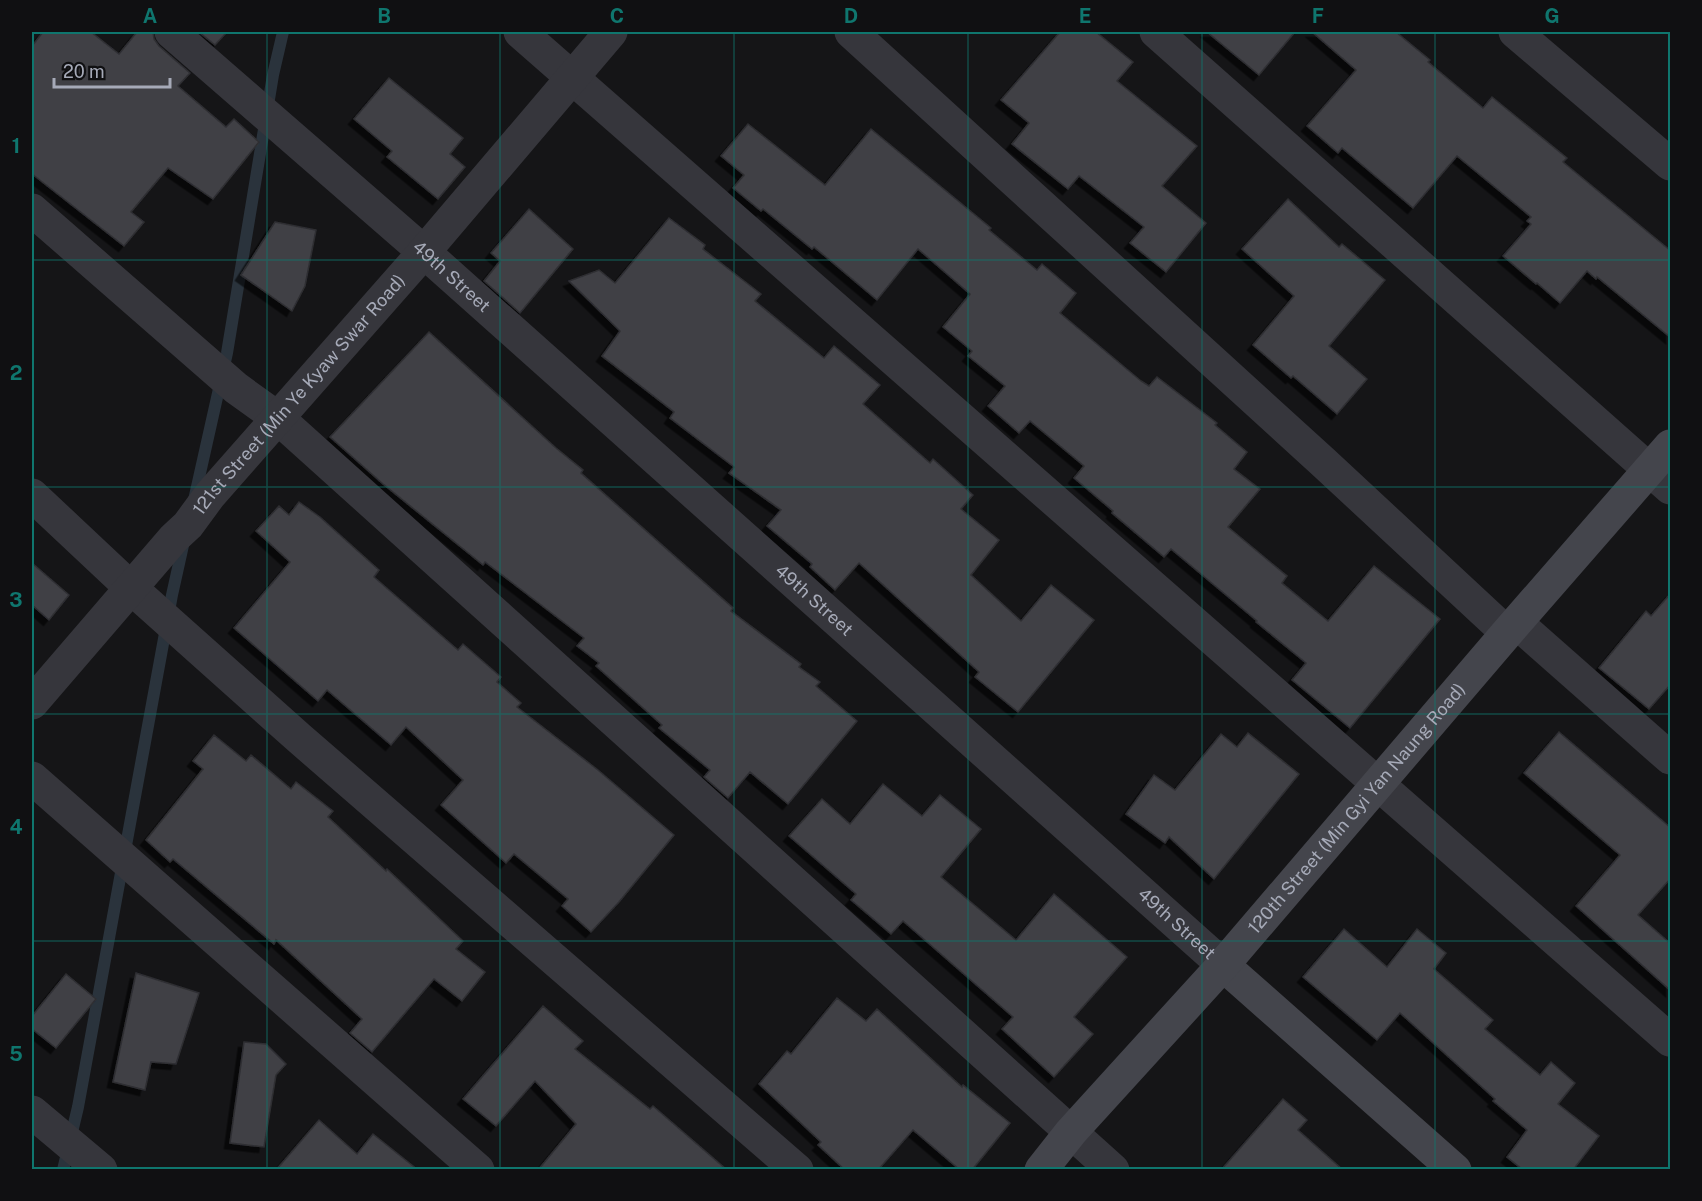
<svg xmlns="http://www.w3.org/2000/svg" width="1702" height="1201" font-family="'Public Sans',sans-serif">
	<style>
		.lines { fill: none; stroke-linecap: round; stroke-linejoin: round }
		.stream { stroke: #2a333c; stroke-width: 12 }
		.building { fill: #3f3f44; stroke: #2f2f33; stroke-width: 1.5; filter: url(#shadow) }
		.street { stroke: #36363c; stroke-width: 33 }
		.secondary { stroke: #44454c; stroke-width: 33 }
		.grid { fill: none; stroke: #0f766e; stroke-width: 1.5; stroke-opacity: 0.55 }
		.labels { text-anchor: middle; stroke-width: 6; stroke-linejoin: round; paint-order: stroke }
		.street-label { font-size: 18px; fill: #a6aab8; stroke: #101012 }
		.neatline { fill: none; stroke: #0f766e; stroke-width: 2 }
		.grid-label { font-size: 20px; text-anchor: middle; font-weight: bold; fill: #0f766e }
	</style>
	<defs>
		<filter id="shadow"><feDropShadow dx="-5.5" dy="5.5" stdDeviation="0" flood-color="#0009"/></filter>
	</defs>
	<rect width="100%" height="100%" fill="#151517"/>
	<g class="lines">
		<g class="stream">
			<path d="M 194,500 L 227,353 L 273,75 L 283,32"/>
			<path d="M 63,1170 L 78,1107 L 172,595 L 184,541"/>
		</g>
	</g>
	<g class="building">
		<path d="M 43,32 L 91,32 L 119,54 L 137,32 L 153,32 L 154,39 L 159,46 L 190,73 L 178,86 L 226,127 L 234,119 L 259,142 L 213,199 L 168,168 L 131,212 L 144,222 L 124,246 L 32,174 L 32,46 Z"/>
		<path d="M 199,32 L 227,32 L 215,45 Z"/>
		<path d="M 1060,32 L 1096,32 L 1133,62 L 1117,81 L 1197,146 L 1162,186 L 1206,223 L 1166,272 L 1130,243 L 1144,227 L 1079,176 L 1068,189 L 1012,144 L 1029,123 L 1001,100 Z"/>
		<path d="M 1207,32 L 1295,32 L 1259,75 Z"/>
		<path d="M 1312,32 L 1396,32 L 1430,60 L 1428,62 L 1483,108 L 1492,97 L 1567,158 L 1563,162 L 1671,251 L 1671,338 L 1597,277 L 1596,279 L 1587,271 L 1560,303 L 1537,283 L 1536,284 L 1503,256 L 1531,224 L 1527,221 L 1531,217 L 1457,156 L 1413,208 L 1342,148 L 1338,153 L 1307,126 L 1356,70 Z"/>
		<path d="M 389,78 L 463,138 L 450,154 L 465,167 L 438,199 L 387,157 L 392,151 L 354,119 Z"/>
		<path d="M 748,124 L 825,185 L 871,129 L 991,228 L 989,230 L 1037,270 L 1042,264 L 1076,293 L 1060,313 L 1141,381 L 1149,386 L 1157,377 L 1217,423 L 1215,425 L 1247,452 L 1234,469 L 1260,489 L 1228,527 L 1287,576 L 1282,583 L 1328,621 L 1374,566 L 1440,619 L 1350,728 L 1292,680 L 1306,663 L 1256,622 L 1257,621 L 1171,549 L 1164,557 L 1112,513 L 1113,511 L 1074,478 L 1084,466 L 1030,421 L 1019,433 L 988,406 L 1005,386 L 968,356 L 972,351 L 943,327 L 970,294 L 918,249 L 877,300 L 814,247 L 812,249 L 763,209 L 761,211 L 733,188 L 744,175 L 721,156 Z"/>
		<path d="M 1288,199 L 1339,247 L 1342,244 L 1385,280 L 1329,346 L 1367,379 L 1337,414 L 1293,376 L 1291,378 L 1253,345 L 1294,296 L 1242,249 Z"/>
		<path d="M 529,209 L 573,249 L 520,313 L 484,281 L 500,261 L 491,253 Z"/>
		<path d="M 669,218 L 705,245 L 703,249 L 761,294 L 755,301 L 824,358 L 834,346 L 880,385 L 863,404 L 930,463 L 933,459 L 973,495 L 961,509 L 999,540 L 971,575 L 1021,621 L 1051,585 L 1094,620 L 1018,712 L 975,677 L 979,672 L 859,563 L 835,590 L 810,567 L 812,564 L 767,526 L 781,510 L 729,473 L 734,467 L 670,418 L 674,412 L 602,356 L 620,331 L 569,281 L 599,270 L 615,283 Z"/>
		<path d="M 275,222 L 316,230 L 305,286 L 292,311 L 241,275 Z"/>
		<path d="M 429,332 L 556,448 L 583,470 L 581,473 L 733,608 L 731,611 L 801,664 L 799,667 L 820,682 L 816,686 L 857,721 L 788,804 L 750,772 L 728,798 L 704,777 L 710,770 L 659,728 L 662,725 L 596,666 L 599,663 L 577,646 L 584,638 L 485,562 L 483,565 L 383,484 L 330,437 Z"/>
		<path d="M 299,502 L 320,517 L 379,570 L 374,577 L 458,650 L 463,644 L 501,677 L 497,682 L 521,703 L 517,707 L 598,770 L 674,835 L 619,902 L 591,932 L 562,906 L 568,899 L 514,854 L 506,863 L 441,805 L 463,780 L 406,727 L 391,745 L 327,690 L 318,701 L 234,628 L 290,562 L 256,531 L 279,506 L 289,515 Z"/>
		<path d="M 32,563 L 69,595 L 49,620 L 32,605 Z"/>
		<path d="M 1671,593 L 1671,684 L 1649,709 L 1599,668 L 1646,611 L 1651,616 Z"/>
		<path d="M 1559,732 L 1671,828 L 1671,878 L 1638,915 L 1671,944 L 1671,991 L 1576,906 L 1620,855 L 1524,773 Z"/>
		<path d="M 1248,733 L 1299,774 L 1214,879 L 1169,837 L 1165,843 L 1126,814 L 1154,775 L 1175,790 L 1221,734 L 1237,747 Z"/>
		<path d="M 214,735 L 246,761 L 251,755 L 291,789 L 296,782 L 333,811 L 328,817 L 386,871 L 387,869 L 463,941 L 456,949 L 485,972 L 462,1001 L 434,979 L 372,1052 L 350,1033 L 362,1019 L 276,940 L 274,944 L 173,859 L 170,862 L 146,840 L 203,769 L 193,761 Z"/>
		<path d="M 883,784 L 922,816 L 940,795 L 981,829 L 941,877 L 1016,940 L 1054,894 L 1127,957 L 1074,1017 L 1093,1034 L 1054,1077 L 1002,1029 L 1013,1017 L 903,921 L 891,934 L 851,900 L 856,894 L 789,836 L 822,799 L 850,824 Z"/>
		<path d="M 1344,929 L 1387,967 L 1417,929 L 1446,953 L 1434,969 L 1493,1020 L 1485,1029 L 1540,1075 L 1551,1062 L 1575,1083 L 1558,1104 L 1599,1136 L 1573,1170 L 1523,1170 L 1507,1157 L 1527,1130 L 1493,1101 L 1495,1099 L 1400,1013 L 1377,1040 L 1303,977 Z"/>
		<path d="M 136,973 L 199,993 L 176,1064 L 151,1062 L 145,1090 L 113,1082 Z"/>
		<path d="M 66,974 L 96,999 L 56,1048 L 32,1029 L 32,1016 Z"/>
		<path d="M 837,998 L 866,1021 L 877,1009 L 962,1087 L 963,1085 L 1010,1123 L 972,1170 L 960,1170 L 913,1130 L 878,1170 L 845,1170 L 818,1145 L 821,1142 L 759,1084 L 787,1051 L 791,1054 Z"/>
		<path d="M 543,1006 L 583,1041 L 575,1049 L 650,1109 L 653,1106 L 727,1170 L 538,1170 L 576,1124 L 535,1081 L 496,1126 L 463,1099 Z"/>
		<path d="M 244,1042 L 266,1044 L 286,1064 L 276,1075 L 264,1147 L 230,1143 Z"/>
		<path d="M 1283,1099 L 1307,1120 L 1298,1130 L 1343,1170 L 1221,1170 Z"/>
		<path d="M 319,1120 L 357,1154 L 373,1134 L 418,1170 L 276,1170 Z"/>
	</g>
	<g class="lines">
		<g class="street">
			<path id="s1" d="M 171,32 L 424,252 L 1223,965"/>
			<path d="M 520,32 L 1670,1040"/>
			<path d="M 851,32 L 1323,462 L 1507,633"/>
			<path d="M 1156,32 L 1670,488"/>
			<path d="M 1515,32 L 1670,164"/>
			<path d="M 32,210 L 236,388 L 279,419 L 1113,1170"/>
			<path d="M 32,495 L 131,588 L 299,738 L 797,1170"/>
			<path d="M 1517,623 L 1670,758"/>
			<path id="s2" d="M 32,703 L 174,538 L 188,525 L 210,495 L 424,252 L 611,32"/>
			<path d="M 32,778 L 478,1170"/>
			<path d="M 32,1112 L 101,1170"/>
		</g>
		<g class="secondary">
			<path d="M 1223,965 L 1455,1170"/>
			<path id="s3" d="M 1041,1170 L 1071,1132 L 1223,965 L 1507,633 L 1670,446"/>
		</g>
	</g>
	<path class="grid" d="M 267,32 L 267,1170M 500,32 L 500,1170M 734,32 L 734,1170M 968,32 L 968,1170M 1202,32 L 1202,1170M 1435,32 L 1435,1170M 32,260 L 1670,260M 32,487 L 1670,487M 32,714 L 1670,714M 32,941 L 1670,941"/>
	<g class="labels">
		<g class="street-label">
			<text dy="6" stroke="none"><textPath href="#s1" startOffset="372">49th Street</textPath></text>
			<text dy="6" stroke="none"><textPath href="#s2" startOffset="408">121st Street (Min Ye Kyaw Swar Road)</textPath></text>
			<text dy="6" stroke="none"><textPath href="#s1" startOffset="858">49th Street</textPath></text>
			<text dy="6" stroke="none"><textPath href="#s3" startOffset="480">120th Street (Min Gyi Yan Naung Road)</textPath></text>
			<text dy="6" stroke="none"><textPath href="#s1" startOffset="1344">49th Street</textPath></text>
		</g>
	</g>
	<rect width="1702" height="1201" fill="none" stroke="#101012" stroke-width="66"/>
	<path d="M54 78v9h116v-9" fill="none" stroke="#a6aab8" stroke-width="3"/>
	<text x="63" y="78" font-size="18" fill="#a6aab8" stroke="#101012" stroke-width="4.5" paint-order="stroke">20 m</text>
	<rect x="33" y="33" width="1636" height="1135" class="neatline"/>
	<g class="grid-label">
		<text x="150" y="23">A</text>
		<text x="384" y="23">B</text>
		<text x="617" y="23">C</text>
		<text x="851" y="23">D</text>
		<text x="1085" y="23">E</text>
		<text x="1318" y="23">F</text>
		<text x="1552" y="23">G</text>
		<text x="16" y="153">1</text>
		<text x="16" y="380">2</text>
		<text x="16" y="607">3</text>
		<text x="16" y="834">4</text>
		<text x="16" y="1061">5</text>
	</g>
</svg>
